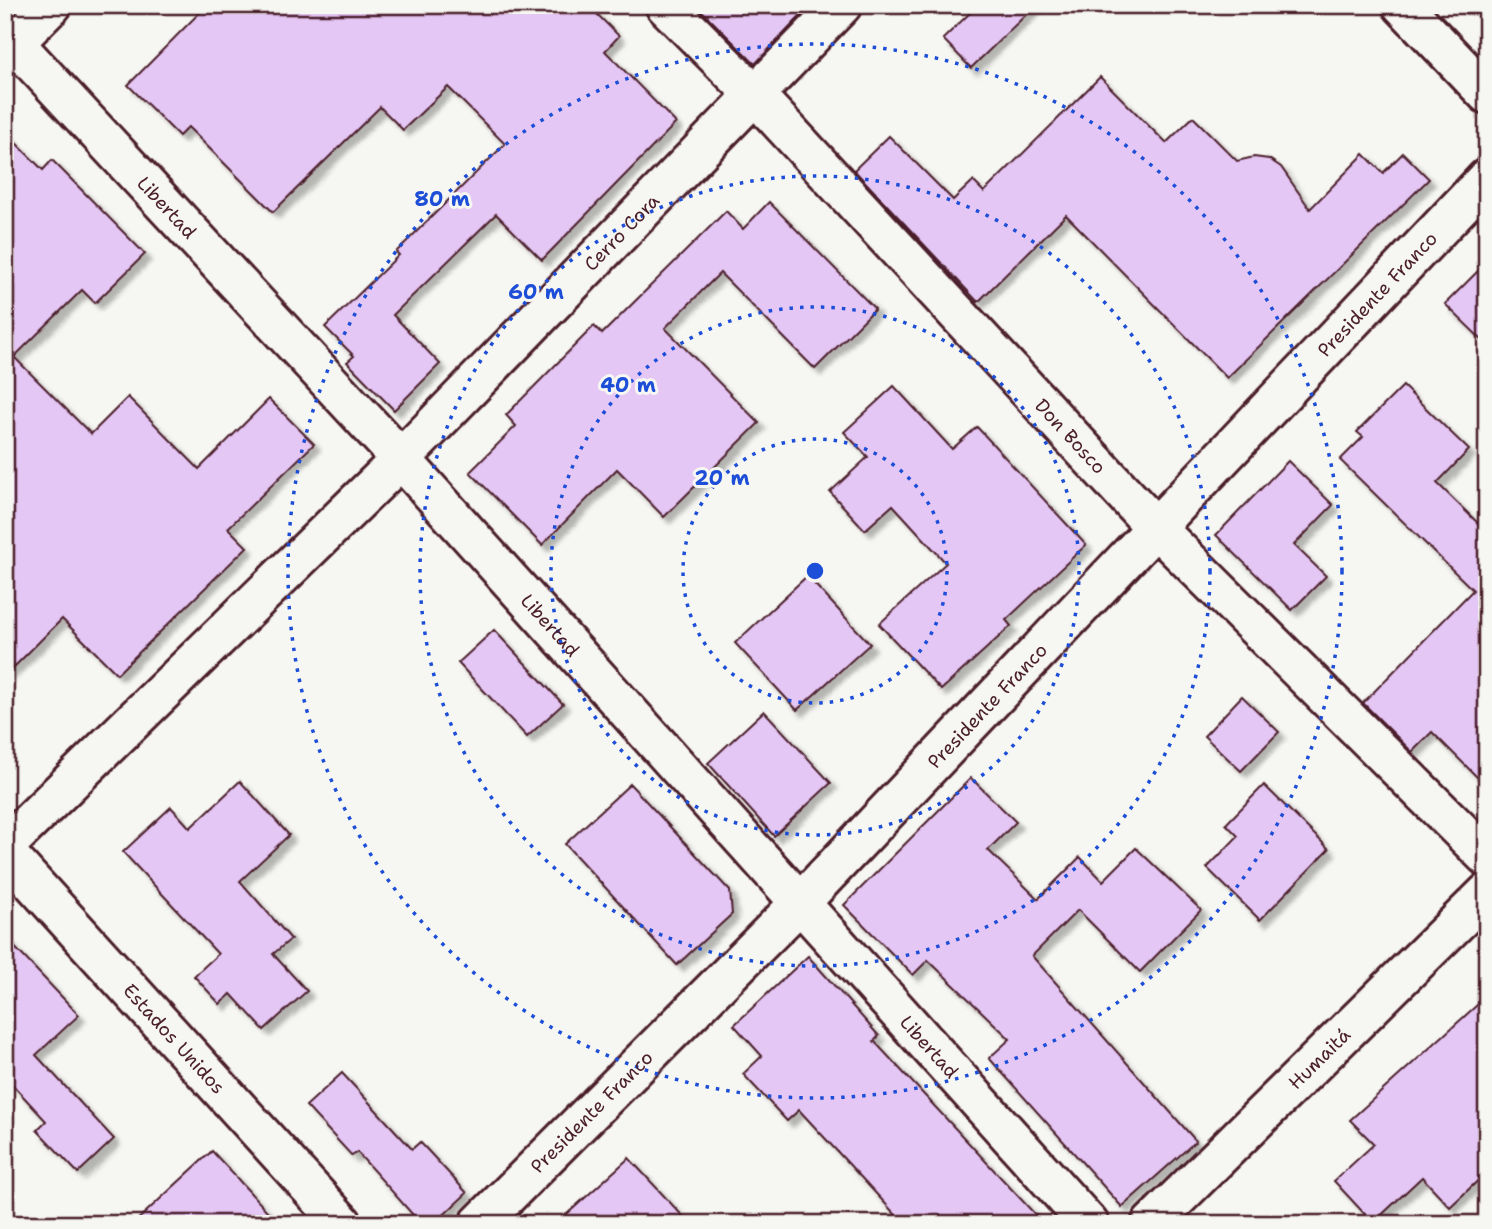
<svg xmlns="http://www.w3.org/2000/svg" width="1492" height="1229" font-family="'Shantell Sans',sans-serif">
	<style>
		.building { fill: #e5c7f5; stroke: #4a1f2b; stroke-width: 2; filter: url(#shadow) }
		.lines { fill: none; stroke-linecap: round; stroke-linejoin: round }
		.street-casing { stroke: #4a1f2b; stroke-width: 44 }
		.street { stroke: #f6f6f2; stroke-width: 38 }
		.ring { fill: none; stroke: #1d4ed8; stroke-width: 3.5; stroke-dasharray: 3.5 7 }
		.labels { text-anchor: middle; stroke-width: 6; stroke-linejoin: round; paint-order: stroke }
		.street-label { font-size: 19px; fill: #4a1f2b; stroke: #f6f6f2 }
		.centre { fill: #1d4ed8; stroke: #f6f6f2; stroke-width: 3.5 }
		.ring-label { font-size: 21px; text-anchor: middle; font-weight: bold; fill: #1d4ed8; stroke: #f6f6f2; stroke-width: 6; stroke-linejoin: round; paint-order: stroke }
	</style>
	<defs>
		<filter id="shadow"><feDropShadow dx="6" dy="6" stdDeviation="2" flood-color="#0004"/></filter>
	</defs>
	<rect width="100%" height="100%" fill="#f6f6f2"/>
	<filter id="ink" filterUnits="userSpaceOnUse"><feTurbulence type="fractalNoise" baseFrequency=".0143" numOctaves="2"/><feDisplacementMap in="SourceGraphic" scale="14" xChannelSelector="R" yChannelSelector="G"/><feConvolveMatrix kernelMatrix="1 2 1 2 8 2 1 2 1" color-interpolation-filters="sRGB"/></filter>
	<g filter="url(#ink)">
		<g class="building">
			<path d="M 207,5 L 588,5 L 619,36 L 605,51 L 676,123 L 542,260 L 496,214 L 393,315 L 440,364 L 394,410 L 347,362 L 354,356 L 325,327 L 399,255 L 396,252 L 505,144 L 448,87 L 403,130 L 380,107 L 273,212 L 188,127 L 179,136 L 128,85 Z"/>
			<path d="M 696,5 L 811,5 L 755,64 Z"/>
			<path d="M 978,5 L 1036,5 L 971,68 L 943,39 Z"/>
			<path d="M 1100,77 L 1166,143 L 1193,117 L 1237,161 L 1254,157 L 1269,159 L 1281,167 L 1310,209 L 1364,154 L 1383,173 L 1403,153 L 1429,179 L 1227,378 L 1066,215 L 978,302 L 854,170 L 889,136 L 953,200 L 973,181 L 984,192 Z"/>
			<path d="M 5,132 L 43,170 L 52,160 L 145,254 L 95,303 L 82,290 L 14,357 L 91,434 L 128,397 L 199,469 L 269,399 L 314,444 L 228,528 L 247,547 L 117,674 L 62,619 L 5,676 Z"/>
			<path d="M 769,202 L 875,309 L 815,369 L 720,273 L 665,328 L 759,423 L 664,517 L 617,469 L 542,545 L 470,472 L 516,426 L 506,415 L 594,326 L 602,334 L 726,211 L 743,229 Z"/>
			<path d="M 1487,262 L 1487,345 L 1445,304 Z"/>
			<path d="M 894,386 L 952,449 L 977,427 L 1086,545 L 1006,620 L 1011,626 L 941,690 L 879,624 L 946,563 L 893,505 L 865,530 L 830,492 L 868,457 L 844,432 Z"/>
			<path d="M 1403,386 L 1469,450 L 1437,483 L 1487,532 L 1487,787 L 1432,732 L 1412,752 L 1363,703 L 1473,590 L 1340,460 L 1363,437 L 1357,432 Z"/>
			<path d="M 1288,461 L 1333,505 L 1294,545 L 1326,576 L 1292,610 L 1216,535 Z"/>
			<path d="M 807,576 L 870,644 L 797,710 L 735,643 Z"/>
			<path d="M 494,630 L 563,704 L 527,737 L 458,663 Z"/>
			<path d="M 1242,696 L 1279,732 L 1241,771 L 1204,736 Z"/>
			<path d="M 764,711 L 831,783 L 774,836 L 708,763 Z"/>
			<path d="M 971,778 L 1016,822 L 988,850 L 1038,899 L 1080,857 L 1103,881 L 1136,848 L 1201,910 L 1140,972 L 1078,910 L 1032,956 L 1196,1141 L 1122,1207 L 989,1058 L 1010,1039 L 928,960 L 913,975 L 844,905 Z"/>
			<path d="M 240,781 L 289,835 L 240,881 L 291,939 L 273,954 L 307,991 L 264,1030 L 231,994 L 220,1004 L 194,976 L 218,954 L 123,852 L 171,807 L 190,828 Z"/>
			<path d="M 630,784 L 730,891 L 732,914 L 677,965 L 565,844 Z"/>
			<path d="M 1264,785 L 1329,849 L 1260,920 L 1207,868 L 1238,836 L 1226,824 Z"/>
			<path d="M 5,937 L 79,1015 L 36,1055 L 114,1139 L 78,1173 L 37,1130 L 46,1121 L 9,1081 L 5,1085 Z"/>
			<path d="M 808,956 L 879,1036 L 874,1041 L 1044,1224 L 904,1224 L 799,1110 L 787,1121 L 743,1074 L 762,1056 L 734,1025 Z"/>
			<path d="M 1487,996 L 1487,1172 L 1450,1207 L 1422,1177 L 1373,1223 L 1334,1181 L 1374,1144 L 1350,1120 Z"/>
			<path d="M 342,1073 L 412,1149 L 420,1142 L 467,1193 L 434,1224 L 421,1224 L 357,1152 L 352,1156 L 306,1106 Z"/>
			<path d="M 212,1151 L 279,1224 L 133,1224 Z"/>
			<path d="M 629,1158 L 690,1224 L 556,1224 Z"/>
		</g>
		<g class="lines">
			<defs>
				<g id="street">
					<path id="s1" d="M 665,5 L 755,95 L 1155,527 L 1487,857"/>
					<path d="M 1402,5 L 1487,94"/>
					<path id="s2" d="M 5,33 L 401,459 L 1089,1224"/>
					<path d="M 5,52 L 52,5"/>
					<path id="s3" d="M 5,846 L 401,459 L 842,5"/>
					<path id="s4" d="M 5,852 L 343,1224"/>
					<path id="s5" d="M 479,1224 L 800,903 L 1487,178"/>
					<path id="s6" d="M 1151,1224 L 1487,893"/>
				</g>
			</defs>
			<use href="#street" class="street-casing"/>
			<use href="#street" class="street"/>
		</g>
	</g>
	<g class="ring">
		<circle cx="815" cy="571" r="132"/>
		<circle cx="815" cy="571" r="264"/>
		<circle cx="815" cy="571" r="395"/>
		<circle cx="815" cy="571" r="527"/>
	</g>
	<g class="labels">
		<g class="street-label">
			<text dy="7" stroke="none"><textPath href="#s2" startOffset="238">Libertad</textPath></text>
			<text dy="7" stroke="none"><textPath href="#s3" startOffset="870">Cerro Cora</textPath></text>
			<text dy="7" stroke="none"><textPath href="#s5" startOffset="1293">Presidente Franco</textPath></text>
			<text dy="7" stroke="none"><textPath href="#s1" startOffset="592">Don Bosco</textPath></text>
			<text dy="7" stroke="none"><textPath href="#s2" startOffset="805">Libertad</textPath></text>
			<text dy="7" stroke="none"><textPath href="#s5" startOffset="726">Presidente Franco</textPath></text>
			<text dy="7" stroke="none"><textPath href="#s4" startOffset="252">Estados Unidos</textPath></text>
			<text dy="7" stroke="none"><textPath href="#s2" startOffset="1372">Libertad</textPath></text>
			<text dy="7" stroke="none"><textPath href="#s6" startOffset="236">Humaitá</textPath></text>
			<text dy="7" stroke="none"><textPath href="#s5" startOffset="159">Presidente Franco</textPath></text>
		</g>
	</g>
	<circle cx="815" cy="571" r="10" class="centre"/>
	<g class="ring-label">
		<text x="442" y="206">80 m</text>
		<text x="536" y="299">60 m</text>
		<text x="628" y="392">40 m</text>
		<text x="722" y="485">20 m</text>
	</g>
	<rect width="1492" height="1229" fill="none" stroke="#f6f6f2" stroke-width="28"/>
	<rect x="14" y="14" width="1464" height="1201" fill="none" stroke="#4a1f2b" stroke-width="2.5" filter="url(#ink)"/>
</svg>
